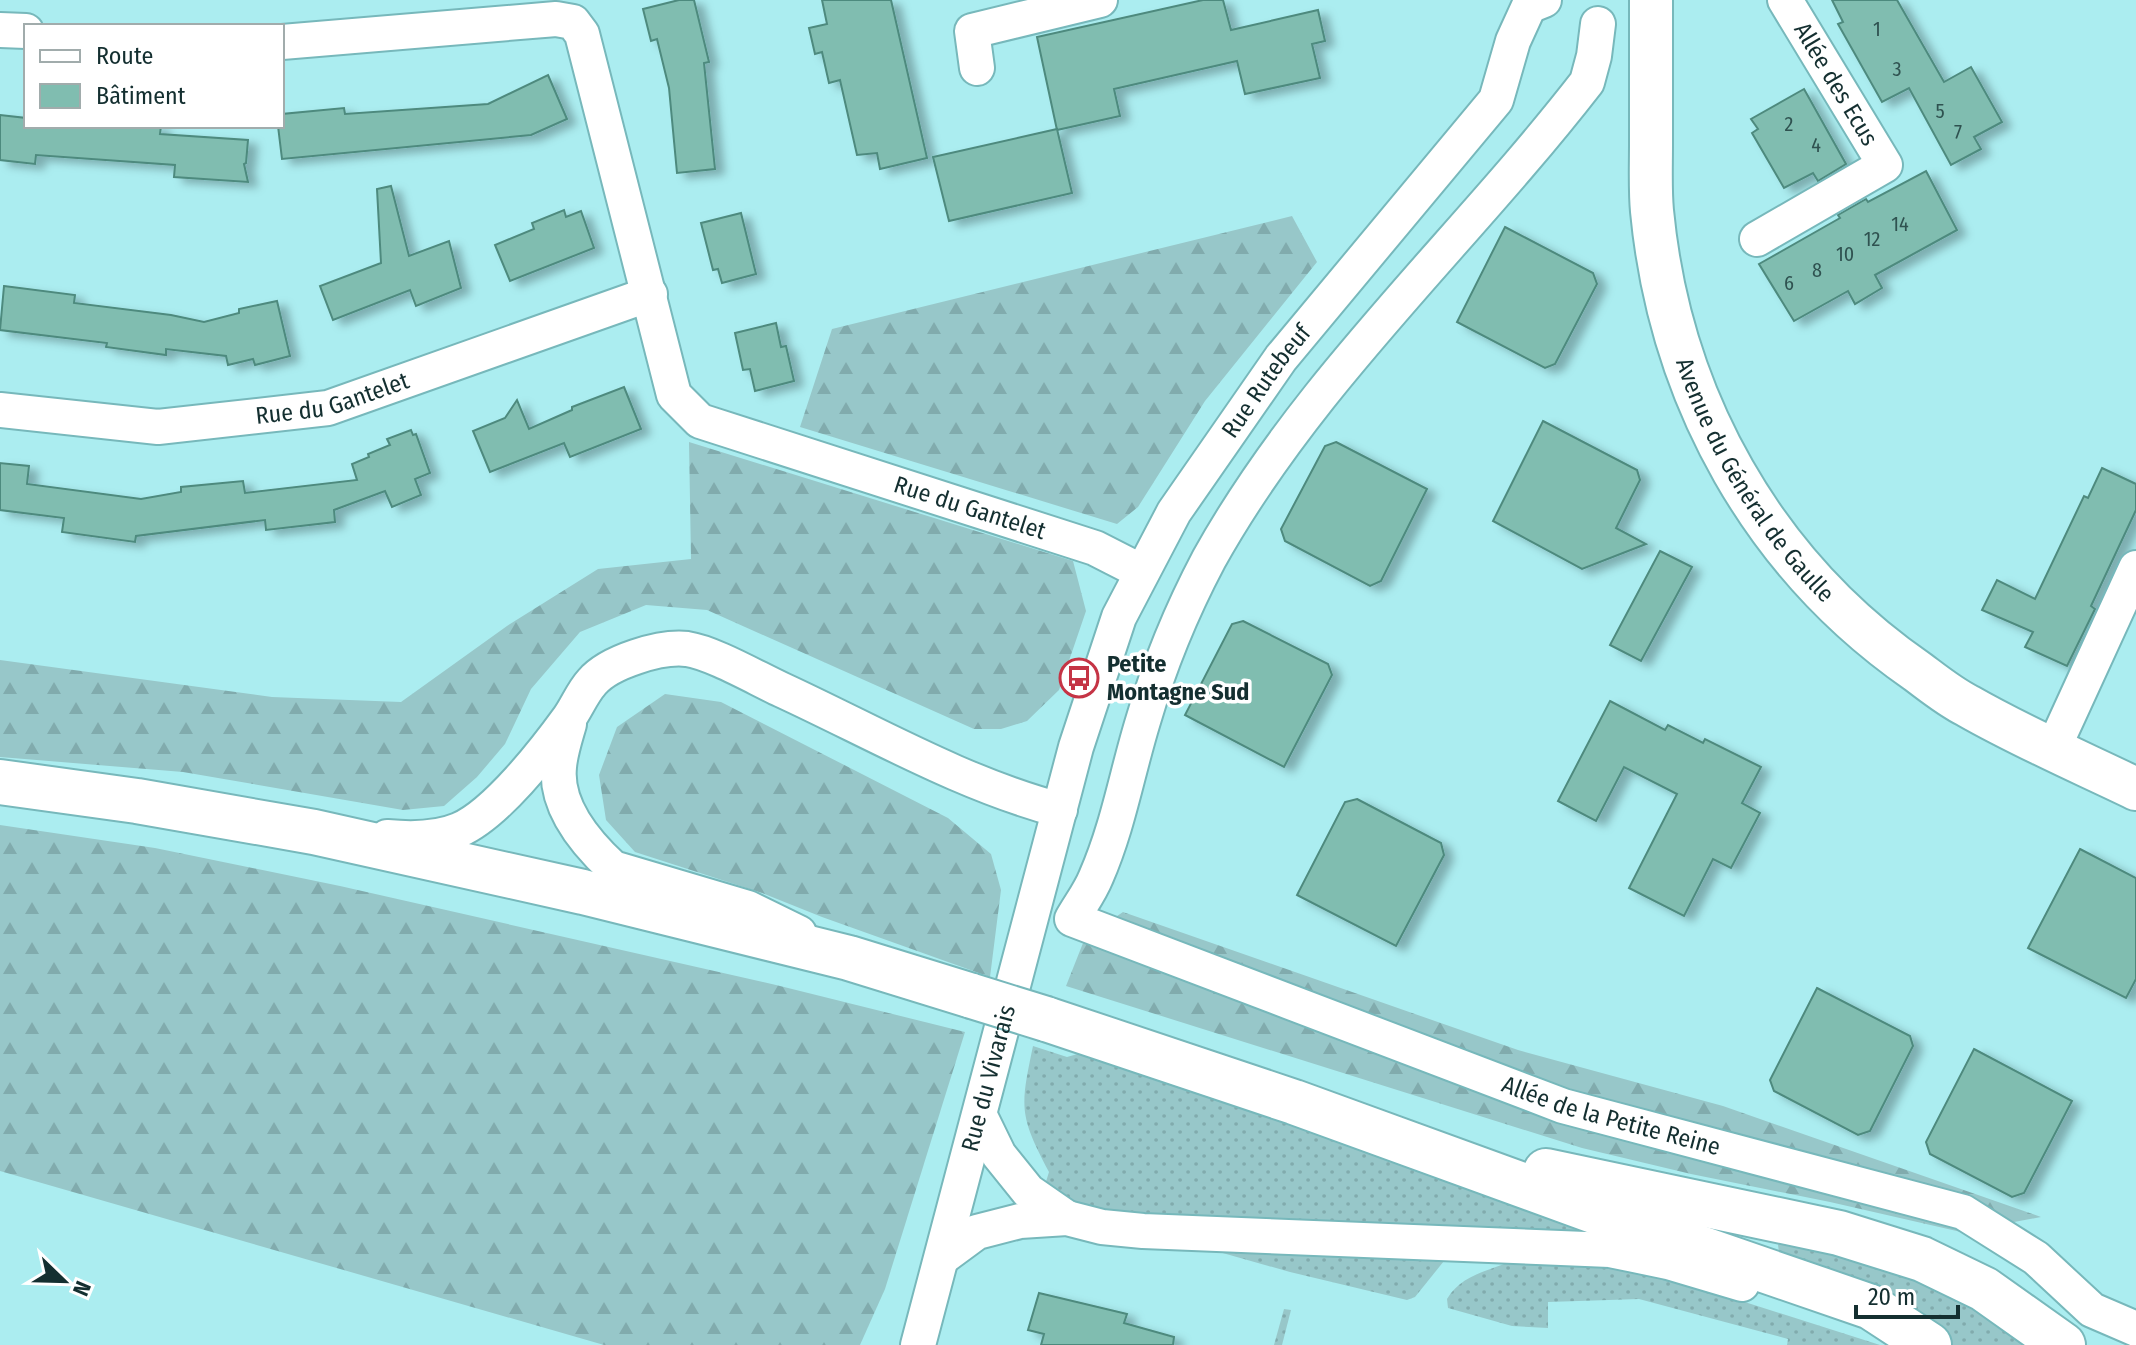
<svg xmlns="http://www.w3.org/2000/svg" width="2136" height="1345" font-family="'Fira Sans Condensed',sans-serif">
	<style>
		.grass { fill: url(#grass-dots) }
		.forest { fill: url(#forest-firs) }
		.building { fill: #80bdb0; stroke: #4e8a7e; stroke-width: 2; filter: url(#shadow) }
		.lines { fill: none; stroke-linecap: round; stroke-linejoin: round }
		.minor-casing { stroke: #77b8bb; stroke-width: 38 }
		.tertiary-casing { stroke: #77b8bb; stroke-width: 46 }
		.secondary-casing { stroke: #77b8bb; stroke-width: 48 }
		.minor { stroke: #fff; stroke-width: 34 }
		.tertiary { stroke: #fff; stroke-width: 42 }
		.secondary { stroke: #fff; stroke-width: 44 }
		.secondary-bridge-casing { stroke: #77b8bb; stroke-width: 48; stroke-linecap: butt }
		.secondary-bridge { stroke: #fff; stroke-width: 44 }
		.labels { text-anchor: middle; stroke-width: 7; stroke-linejoin: round; paint-order: stroke }
		.number-label { font-size: 20px; fill: #2f5250 }
		.street-label { font-size: 24px; fill: #142f30; stroke: #fff }
		.poi-label { font-size: 24px; font-weight: bold; fill: #142f30; stroke: #fff; text-anchor: start }
	</style>
	<defs>
		<pattern id="grass-dots" width="8" height="8" patternUnits="userSpaceOnUse" patternTransform="scale(2)"><rect width="8" height="8" fill="#97c7c9"/><path d="M2 2h.1M6 6h.1" fill="none" stroke="#81abad" stroke-width="1.8" stroke-linecap="round"/></pattern>
		<pattern id="forest-firs" width="22" height="20" patternUnits="userSpaceOnUse" patternTransform="scale(2)"><rect width="22" height="20" fill="#97c7c9"/><path d="M5 1l3.5 6h-7zM16 11l3.5 6h-7z" fill="#81abad"/></pattern>
		<filter id="shadow"><feDropShadow dx="9" dy="5" stdDeviation="4" flood-color="#0004"/></filter>
	</defs>
	<rect width="100%" height="100%" fill="#abedf0"/>
	<g class="grass">
		<path d="M 1033,1046 L 1067,1057 L 1081,1053 L 1617,1232 L 1614,1243 L 1126,1214 C 1096,1210 1070,1204 1044,1188 L 1049,1172 C 1019,1115 1020,1108 1033,1046 Z"/>
		<path d="M 1786,1237 L 1859,1256 L 1967,1301 L 2033,1345 L 1953,1345 L 1925,1323 L 1780,1259 L 1778,1245 Z"/>
		<path d="M 1198,1246 L 1443,1258 L 1444,1261 L 1415,1297 L 1407,1300 L 1290,1272 Z"/>
		<path d="M 1504,1264 L 1607,1267 L 1660,1275 L 1880,1345 L 1787,1345 L 1788,1339 L 1639,1299 L 1548,1302 L 1548,1328 L 1512,1326 L 1448,1308 L 1447,1299 C 1460,1277 1483,1272 1504,1264 Z"/>
		<path d="M 1284,1309 L 1291,1310 L 1282,1345 L 1274,1345 Z"/>
	</g>
	<g class="forest">
		<path d="M 1292,216 L 1317,262 L 1205,401 L 1138,507 L 1117,524 L 800,427 L 832,329 Z"/>
		<path d="M 689,442 L 1073,561 L 1086,611 L 1059,690 L 1027,721 L 1001,729 L 974,729 L 707,610 L 646,605 L 580,632 L 531,689 L 505,744 L 477,777 L 444,806 L 403,810 L 183,772 L 0,757 L 0,660 L 272,697 L 401,702 L 507,626 L 598,569 L 691,559 Z"/>
		<path d="M 665,694 L 721,702 L 948,818 L 991,854 L 1001,890 L 990,977 L 822,917 L 762,893 L 635,852 L 606,820 L 599,775 L 617,727 Z"/>
		<path d="M 0,825 L 155,848 L 340,886 L 776,985 L 965,1032 L 885,1289 L 860,1345 L 604,1345 L 0,1171 Z"/>
		<path d="M 1123,912 L 1518,1050 L 1723,1106 L 2041,1217 L 1961,1232 L 1830,1202 L 1691,1174 L 1582,1148 L 1066,986 L 1085,938 Z"/>
	</g>
	<g class="building">
		<path d="M 679,0 L 694,0 L 709,62 L 704,63 L 715,169 L 677,173 L 669,88 L 657,39 L 651,41 L 643,9 Z"/>
		<path d="M 822,0 L 891,0 L 927,158 L 880,169 L 877,153 L 857,155 L 840,80 L 829,83 L 822,52 L 815,54 L 809,28 L 827,24 Z"/>
		<path d="M 1203,0 L 1223,0 L 1231,30 L 1318,10 L 1325,41 L 1312,44 L 1320,78 L 1245,94 L 1237,61 L 1114,89 L 1120,116 L 1057,130 L 1037,37 Z"/>
		<path d="M 1832,0 L 1897,0 L 1944,82 L 1971,67 L 2002,122 L 1974,137 L 1981,149 L 1951,165 L 1909,88 L 1882,102 L 1838,24 L 1843,22 Z"/>
		<path d="M 548,75 L 567,119 L 531,135 L 282,159 L 278,126 L 282,126 L 282,114 L 344,108 L 345,114 L 488,104 Z"/>
		<path d="M 1804,89 L 1846,164 L 1818,181 L 1813,173 L 1784,188 L 1752,133 L 1758,129 L 1751,119 Z"/>
		<path d="M 0,115 L 26,118 L 26,126 L 161,126 L 160,134 L 248,140 L 246,163 L 244,164 L 248,182 L 174,177 L 175,165 L 36,155 L 35,164 L 0,160 Z"/>
		<path d="M 1057,129 L 1072,193 L 949,221 L 933,157 Z"/>
		<path d="M 1926,171 L 1957,230 L 1875,275 L 1882,288 L 1855,304 L 1848,291 L 1794,321 L 1759,264 L 1840,218 L 1838,215 L 1866,199 L 1868,202 Z"/>
		<path d="M 391,186 L 409,256 L 449,241 L 461,288 L 416,306 L 410,290 L 333,320 L 320,286 L 381,263 L 377,189 Z"/>
		<path d="M 564,210 L 566,217 L 581,211 L 594,248 L 510,281 L 495,245 L 534,229 L 532,223 Z"/>
		<path d="M 741,213 L 756,274 L 722,283 L 718,269 L 713,270 L 701,223 Z"/>
		<path d="M 1505,227 L 1593,273 L 1597,284 L 1555,364 L 1545,368 L 1457,322 Z"/>
		<path d="M 4,286 L 75,295 L 74,303 L 171,315 L 204,322 L 239,313 L 239,309 L 277,301 L 290,356 L 255,365 L 253,359 L 228,365 L 226,356 L 166,349 L 166,355 L 106,347 L 107,343 L 0,330 Z"/>
		<path d="M 776,323 L 781,347 L 786,346 L 794,381 L 755,391 L 750,369 L 743,370 L 735,333 Z"/>
		<path d="M 624,387 L 641,429 L 570,457 L 564,443 L 490,472 L 473,431 L 505,418 L 517,400 L 529,429 L 572,410 L 572,407 Z"/>
		<path d="M 1543,421 L 1637,470 L 1640,480 L 1616,528 L 1646,544 L 1582,569 L 1493,521 Z"/>
		<path d="M 411,430 L 413,435 L 416,434 L 430,473 L 415,479 L 421,495 L 392,507 L 385,491 L 334,510 L 335,522 L 266,530 L 265,520 L 136,536 L 135,542 L 62,532 L 64,518 L 0,510 L 0,463 L 29,466 L 27,484 L 141,499 L 181,492 L 181,487 L 243,481 L 245,493 L 357,480 L 352,464 L 369,457 L 368,454 L 390,445 L 387,439 Z"/>
		<path d="M 1336,442 L 1427,489 L 1381,581 L 1370,586 L 1285,541 L 1281,529 L 1325,446 Z"/>
		<path d="M 2102,468 L 2136,484 L 2136,510 L 2091,606 L 2095,609 L 2067,666 L 2025,647 L 2033,632 L 1982,610 L 1997,580 L 2035,599 L 2084,496 L 2088,498 Z"/>
		<path d="M 1660,551 L 1692,567 L 1641,661 L 1610,645 Z"/>
		<path d="M 1243,621 L 1328,664 L 1332,675 L 1284,767 L 1185,715 L 1232,624 Z"/>
		<path d="M 1610,701 L 1665,730 L 1668,725 L 1703,743 L 1705,739 L 1761,767 L 1742,803 L 1760,813 L 1731,868 L 1713,859 L 1684,916 L 1629,888 L 1677,794 L 1624,767 L 1596,821 L 1558,801 Z"/>
		<path d="M 1357,799 L 1441,843 L 1444,855 L 1396,946 L 1297,895 L 1345,802 Z"/>
		<path d="M 2080,849 L 2136,878 L 2136,979 L 2126,998 L 2028,948 Z"/>
		<path d="M 1817,988 L 1910,1036 L 1913,1046 L 1870,1131 L 1858,1135 L 1774,1091 L 1770,1080 Z"/>
		<path d="M 1974,1049 L 2072,1101 L 2024,1193 L 2012,1197 L 1930,1154 L 1926,1142 Z"/>
		<path d="M 1039,1293 L 1127,1314 L 1124,1323 L 1174,1337 L 1173,1345 L 1041,1345 L 1044,1334 L 1028,1330 Z"/>
	</g>
	<g class="lines">
		<defs>
			<g id="minor">
				<path id="s1" d="M 1598,24 L 1594,56 L 1587,82 C 1463,242 1308,381 1209,559 C 1182,610 1159,666 1143,721 C 1127,773 1118,827 1096,877 C 1090,892 1080,905 1072,919 L 1563,1106 L 1963,1212 L 2036,1258 L 2092,1310 L 2136,1329"/>
				<path d="M 0,30 L 26,31"/>
				<path id="s2" d="M 282,42 L 556,19 L 573,22 L 582,34 L 674,395 L 700,421 L 1095,548 L 1142,572"/>
				<path d="M 977,68 L 972,31 L 1100,0"/>
				<path d="M 1757,239 L 1885,165 L 1785,0"/>
				<path id="s3" d="M 0,410 L 158,427 L 328,408 L 650,294"/>
				<path d="M 569,724 C 565,738 560,753 559,767 C 555,807 586,843 613,868 L 748,908 L 799,933"/>
				<path d="M 2053,749 L 2136,568"/>
				<path d="M 387,837 C 409,839 438,839 459,830 C 496,814 545,751 569,718 C 577,707 582,693 592,682 C 609,662 660,646 687,649 C 713,653 756,678 782,690 C 873,732 962,784 1060,810"/>
				<path d="M 980,1116 L 999,1155 L 1028,1191 L 1067,1218"/>
				<path d="M 943,1257 L 977,1232 L 1020,1221 L 1067,1218 L 1102,1227 L 1143,1231 L 1610,1250 L 1668,1262 L 1742,1284"/>
				<path id="s4" d="M 918,1345 L 1076,747 L 1119,617 L 1174,512 L 1281,358 L 1496,100 L 1513,41 L 1529,6 L 1544,0"/>
			</g>
			<g id="tertiary">
				<path id="s5" d="M 1651,0 C 1651,48 1651,97 1651,145 C 1651,167 1650,190 1652,211 C 1670,398 1763,565 1918,672 C 1934,684 1950,697 1968,706 C 2022,737 2080,762 2136,789"/>
			</g>
			<g id="secondary">
				<path d="M 0,782 L 137,801 L 314,832 L 583,892 L 849,958 L 972,996"/>
				<path d="M 1046,1019 L 1294,1102 L 1613,1218 L 1871,1307 L 1929,1345"/>
				<path d="M 1546,1171 L 1839,1233 L 1922,1259 L 1984,1289 L 2063,1345"/>
			</g>
		</defs>
		<use href="#minor" class="minor-casing"/>
		<use href="#tertiary" class="tertiary-casing"/>
		<use href="#secondary" class="secondary-casing"/>
		<use href="#minor" class="minor"/>
		<use href="#tertiary" class="tertiary"/>
		<use href="#secondary" class="secondary"/>
		<defs>
			<path id="secondary-bridge" d="M 972,996 L 1046,1019"/>
		</defs>
		<use href="#secondary-bridge" class="secondary-bridge-casing"/>
		<use href="#secondary-bridge" class="secondary-bridge"/>
	</g>
	<defs>
		<symbol id="bus-ring" viewBox="-11 -11 22 22"><circle r="9.5" fill="#fff" stroke="#c53445" stroke-width="1.5"/><path d="M-5-6H5V4H4V6H2V4H-2V6H-4V4H-5ZM-3.5-4V0h7V-4ZM-3.5 1.2v1.5H-2V1.2ZM2 1.2v1.5H3.5V1.2Z" fill="#c53445"/></symbol>
	</defs>
	<g fill-rule="evenodd">
		<use href="#bus-ring" x="1057" y="656" width="44" height="44"/>
	</g>
	<g class="labels">
		<g class="number-label">
			<text x="1877" y="36">1</text>
			<text x="1897" y="76">3</text>
			<text x="1940" y="118">5</text>
			<text x="1789" y="131">2</text>
			<text x="1958" y="139">7</text>
			<text x="1816" y="152">4</text>
			<text x="1900" y="231">14</text>
			<text x="1872" y="246">12</text>
			<text x="1845" y="261">10</text>
			<text x="1817" y="277">8</text>
			<text x="1789" y="290">6</text>
		</g>
		<g class="street-label">
			<text transform="translate(1836 84) rotate(59)" y="8">Allée des Ecus</text>
			<text dy="8" stroke="none"><textPath href="#s4" startOffset="1034">Rue Rutebeuf</textPath></text>
			<text dy="8" stroke="none"><textPath href="#s3" startOffset="336">Rue du Gantelet</textPath></text>
			<text dy="8" stroke="none"><textPath href="#s5" startOffset="504">Avenue du Général de Gaulle</textPath></text>
			<text dy="8" stroke="none"><textPath href="#s2" startOffset="1000">Rue du Gantelet</textPath></text>
			<text dy="8" stroke="none"><textPath href="#s4" startOffset="276">Rue du Vivarais</textPath></text>
			<text dy="8" stroke="none"><textPath href="#s1" startOffset="1630">Allée de la Petite Reine</textPath></text>
		</g>
		<g class="poi-label">
			<text x="1107" y="672">Petite<tspan x="1107" dy="28">Montagne Sud</tspan></text>
		</g>
	</g>
	<rect x="24" y="24" width="260" height="104" fill="#ffffff" stroke="#a1acac" stroke-width="2"/>
	<rect x="40" y="50" width="40" height="12" fill="#ffffff" stroke="#a1acac" stroke-width="2"/>
	<text x="96" y="64" font-size="24" fill="#142f30">Route</text>
	<rect x="40" y="84" width="40" height="24" fill="#80bdb0" stroke="#a1acac" stroke-width="2"/>
	<text x="96" y="104" font-size="24" fill="#142f30">Bâtiment</text>
	<g transform="translate(64 1281) rotate(113)" stroke="#ffffff" stroke-width="6" paint-order="stroke">
	<path d="M0-6L14 30L0 20L-14 30Z" fill="#142f30"/>
	<text y="-12" font-size="22" font-weight="bold" text-anchor="middle" fill="#142f30">N</text>
	</g>
	<path d="M1856 1305v12h102v-12" fill="none" stroke="#142f30" stroke-width="4"/>
	<text x="1868" y="1305" font-size="24" fill="#142f30" stroke="#ffffff" stroke-width="6" paint-order="stroke">20 m</text>
</svg>
